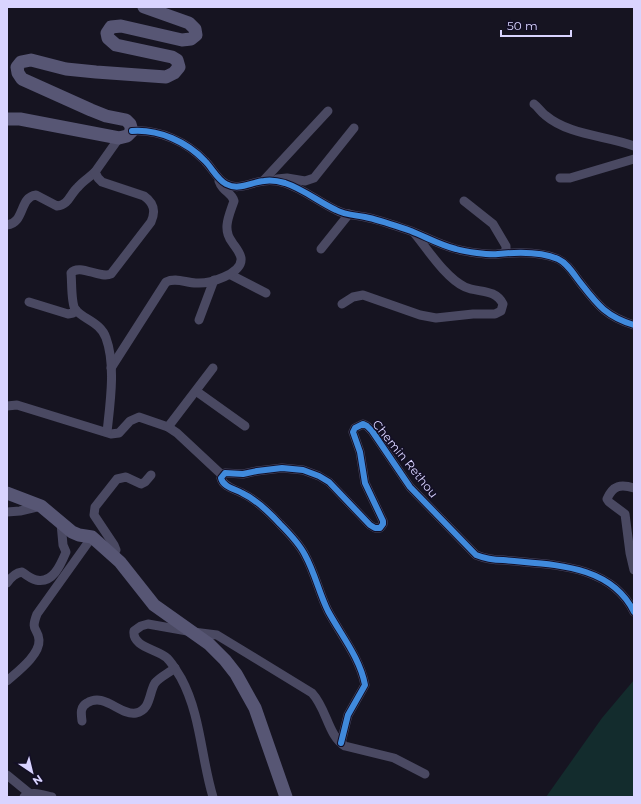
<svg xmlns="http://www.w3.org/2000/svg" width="641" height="804" font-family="Montserrat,sans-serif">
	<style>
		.green { fill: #132c2d }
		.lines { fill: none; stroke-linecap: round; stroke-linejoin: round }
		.street { stroke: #4a4962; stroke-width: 9 }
		.secondary { stroke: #575674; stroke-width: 13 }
		.cycleway-casing { stroke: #130f26; stroke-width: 8 }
		.cycleway { stroke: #408adc; stroke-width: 6 }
		.labels { text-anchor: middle; stroke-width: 3; stroke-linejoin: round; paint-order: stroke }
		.street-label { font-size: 12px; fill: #d9d4ff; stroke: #130f26 }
	</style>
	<rect width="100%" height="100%" fill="#161421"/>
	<path class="green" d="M 634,680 L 634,797 L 546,797 L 602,718 Z"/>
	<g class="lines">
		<g class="street">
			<path d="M 534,104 C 538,107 541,112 545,115 C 570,136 605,135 634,146"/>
			<path d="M 132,131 C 159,129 187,142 205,161 C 212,168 217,179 226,184 C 239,191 251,182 264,181 C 270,180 278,181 285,183 C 303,189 319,202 336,210 C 345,215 355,215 365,217 C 380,220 396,226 411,231 C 426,237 440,245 456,249 C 466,252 488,255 498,254 C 517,252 540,251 558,259 C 567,263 573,273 579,281 C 597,304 605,316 634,325"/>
			<path d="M 560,178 L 570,178 L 634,159"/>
			<path d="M 277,179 L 287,178 L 305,181 L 314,178 L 354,128"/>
			<path d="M 263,181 L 328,111"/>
			<path d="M 464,201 L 493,224 L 506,246 L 506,251 L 503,253"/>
			<path d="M 7,225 C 25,223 19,197 36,195 L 57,206 C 69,205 70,194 78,187 C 83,181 90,177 95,172"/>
			<path d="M 321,249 L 349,214"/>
			<path d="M 231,275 L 266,293"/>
			<path d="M 29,302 L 68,314 L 73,313 L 76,310"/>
			<path d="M 342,304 L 353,297 L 363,295 L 420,315 L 436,318 L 473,314 L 495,314 L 501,311 L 503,304 C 495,288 478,293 465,287 C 446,278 428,250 415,234"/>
			<path d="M 199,320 L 214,280"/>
			<path d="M 111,368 L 166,282 C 176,277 186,283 196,283 C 209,284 243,274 241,258 C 240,252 235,247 232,242 C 222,229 229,216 234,201 C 232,194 227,193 223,188 C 221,186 220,184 219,181"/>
			<path d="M 196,391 L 245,426"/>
			<path d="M 7,406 L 17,405 L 111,434 L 119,433 L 130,421 L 139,417 L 168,427 L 177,433 L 222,475"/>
			<path d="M 168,427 L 213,368"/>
			<path d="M 107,432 C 110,404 116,365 106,338 C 101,322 82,319 75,309 C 71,302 72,282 71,273 C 79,263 100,279 111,274 L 151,222 C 156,211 154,203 144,196 L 102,182 L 98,178 L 95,172 L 119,138"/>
			<path d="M 634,488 C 621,484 613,485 607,499 L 609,502 L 625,514 L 630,553 L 634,570"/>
			<path d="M 7,512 L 20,511 L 41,506"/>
			<path d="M 113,555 L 116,550 L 114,545 L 94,515 L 95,507 L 117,479 L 126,477 L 141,484 L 145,482 L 151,475"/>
			<path d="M 7,583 C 11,577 15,573 22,572 C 26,575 31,579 36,580 C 53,584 61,564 66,552 L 63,545 L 61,523"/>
			<path d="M 7,681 C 17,672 40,655 39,640 C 38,627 30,632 37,614 L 92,537"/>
			<path d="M 82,721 C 81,713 80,707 87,703 C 105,692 120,716 136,713 C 151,710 149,692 155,683 C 160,677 169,673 175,668"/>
			<path d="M 341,743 L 348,715 L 365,685 C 360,658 341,635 328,611 C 319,593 315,573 305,555 C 299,543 289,533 280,524 C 269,512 257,500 242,493 C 235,489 223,487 221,478 L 225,473 L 243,474 L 257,471 L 282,468 L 303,470 L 319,476 L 329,482 L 370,525 L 375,528 L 380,528 L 383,524 L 383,521 L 365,483 L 360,452 L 353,432 L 355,428 L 363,424 L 367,426 L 372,431 L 410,487 L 476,555 C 486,559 493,560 503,560 C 550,565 610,563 634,612"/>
			<path d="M 7,775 L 29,793"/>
			<path d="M 24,797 C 31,790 43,795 52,797"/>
			<path d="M 213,797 C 201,758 201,715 181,678 C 177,672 173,664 167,658 C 157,649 132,647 134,631 L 141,626 L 148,624 L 193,632 L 217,635 L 312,693 C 327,709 328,736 345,746 L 394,758 L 425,774"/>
		</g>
		<g class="secondary">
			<path d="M 7,119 L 20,119 L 119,138 L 127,136 L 132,131 L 130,124 L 126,120 L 106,116 L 91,110 L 22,79 L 18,73 L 17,67 L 21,62 L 31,60 L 66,69 L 96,72 L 166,77 L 174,73 L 179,67 L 177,60 L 172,57 L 116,45 L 108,38 L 107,33 L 111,27 L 121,26 L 182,40 L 191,39 L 196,35 L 195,29 L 189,23 L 144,7"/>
			<path d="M 7,493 L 41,506 L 72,532 L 79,535 L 92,537 L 120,562 L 154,605 L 209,644 L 225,660 L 236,674 L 255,708 L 286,797"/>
		</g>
		<defs>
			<g id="cycleway">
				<path d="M 132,131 C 159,129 187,142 205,161 C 212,168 217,179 226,184 C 239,191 251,182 264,181 C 270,180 278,181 285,183 C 303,189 319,202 336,210 C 345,215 355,215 365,217 C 380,220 396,226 411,231 C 426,237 440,245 456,249 C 466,252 488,255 498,254 C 517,252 540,251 558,259 C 567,263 573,273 579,281 C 597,304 605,316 634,325"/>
				<path d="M 341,743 L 348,715 L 365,685 C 360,658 341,635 328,611 C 319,593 315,573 305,555 C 299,543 289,533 280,524 C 269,512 257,500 242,493 C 235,489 223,487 221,478 L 225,473 L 243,474 L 257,471 L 282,468 L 303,470 L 319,476 L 329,482 L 370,525 L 375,528 L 380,528 L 383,524 L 383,521 L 365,483 L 360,452 L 353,432 L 355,428 L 363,424 L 367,426 L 372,431 L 410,487 L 476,555 C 486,559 493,560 503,560 C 550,565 610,563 634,612"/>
			</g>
		</defs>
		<use href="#cycleway" class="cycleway-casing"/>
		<use href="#cycleway" class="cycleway"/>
	</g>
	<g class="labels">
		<g class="street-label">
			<text transform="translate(405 459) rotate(51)" y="4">Chemin Rethou</text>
		</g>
	</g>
	<rect width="641" height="804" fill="none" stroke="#d9d4ff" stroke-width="16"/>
	<g transform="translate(32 772) rotate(145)" stroke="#130f26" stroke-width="3" paint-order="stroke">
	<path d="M0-3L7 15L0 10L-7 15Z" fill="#d9d4ff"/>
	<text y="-6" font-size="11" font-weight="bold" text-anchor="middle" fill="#d9d4ff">N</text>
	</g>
	<path d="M501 30v6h70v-6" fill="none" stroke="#d9d4ff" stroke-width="2"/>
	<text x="507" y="30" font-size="12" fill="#d9d4ff" stroke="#130f26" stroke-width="3" paint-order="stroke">50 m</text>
</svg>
